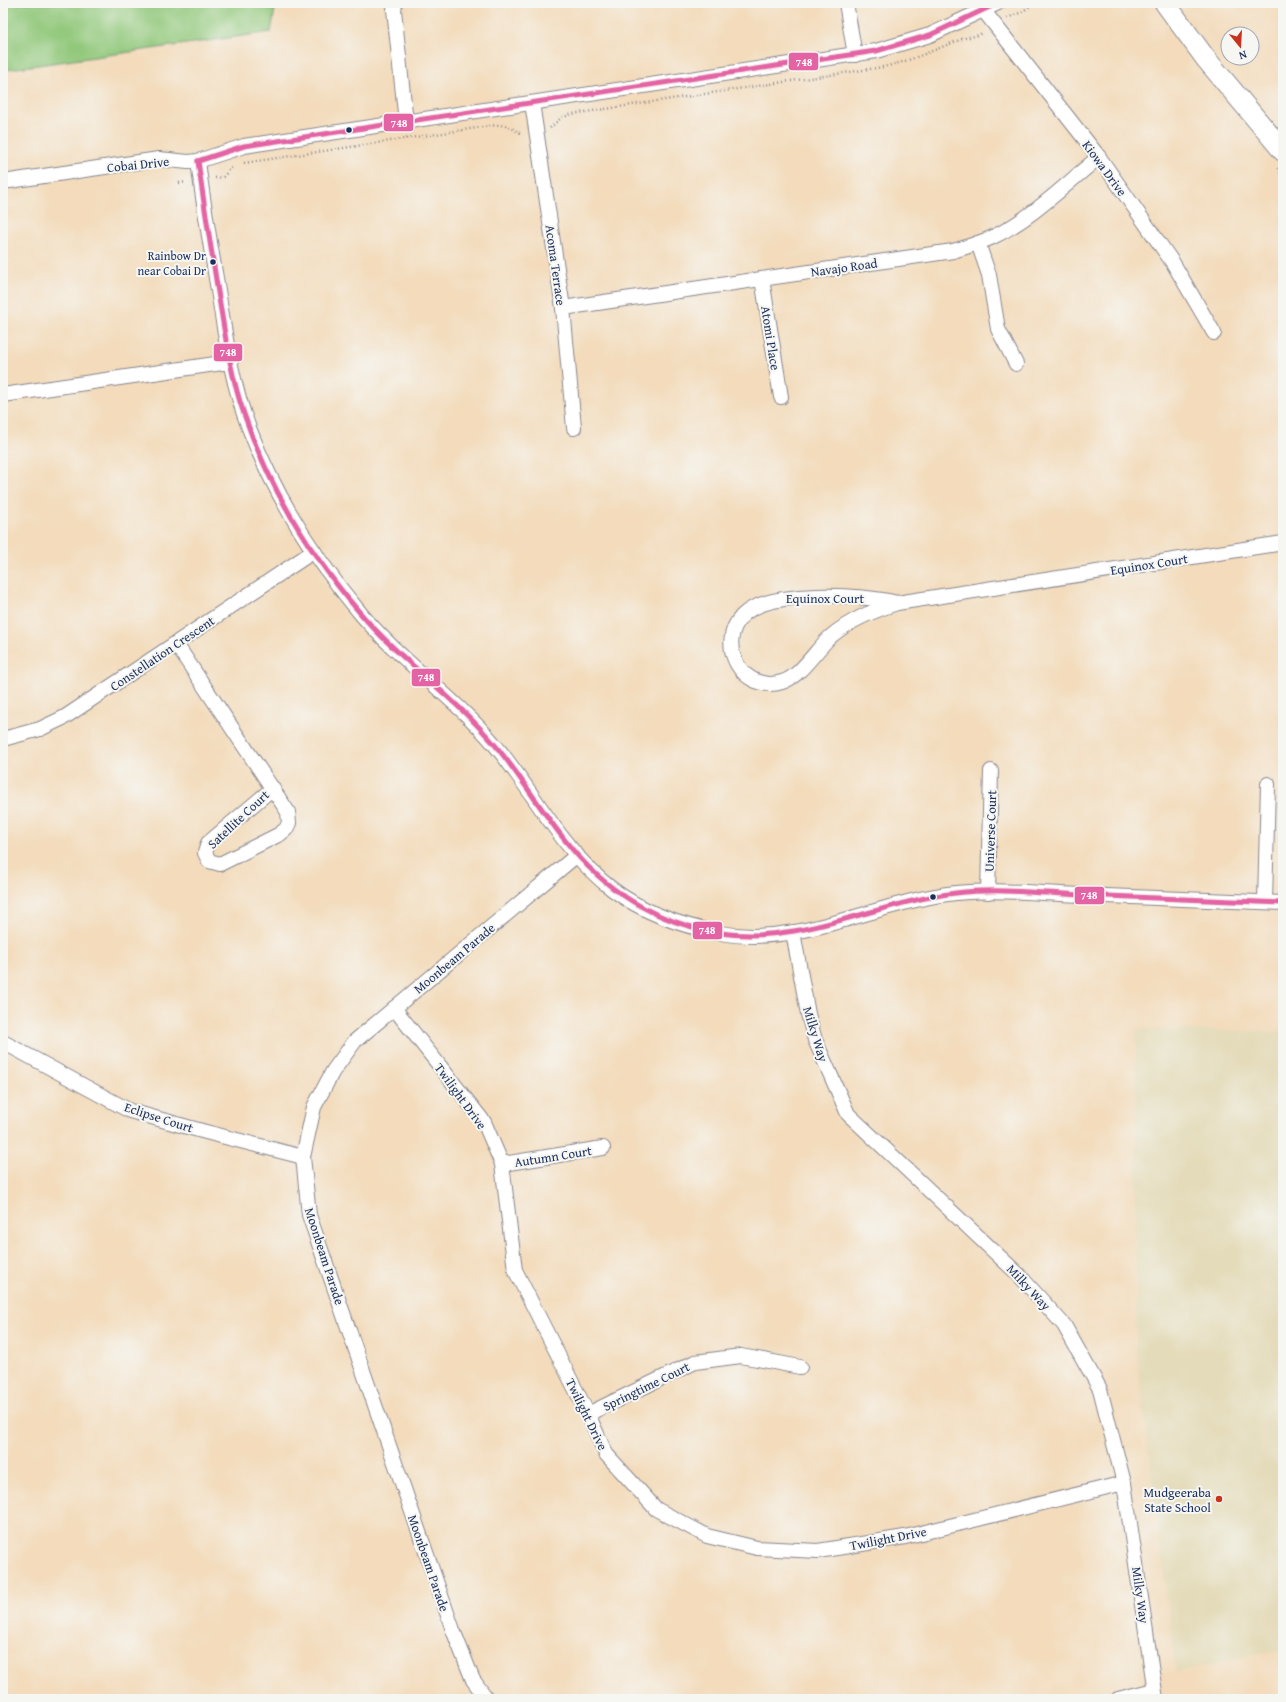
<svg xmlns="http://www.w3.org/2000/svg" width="1286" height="1702" font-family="'Gentium Book Plus',serif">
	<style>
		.built { fill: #e4dbba }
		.green { fill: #91c87a; stroke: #567c6c }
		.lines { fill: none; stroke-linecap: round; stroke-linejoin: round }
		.street-casing { stroke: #87858c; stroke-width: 16 }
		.secondary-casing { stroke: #87858c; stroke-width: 22 }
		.path { stroke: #87858c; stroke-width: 2.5; stroke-dasharray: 1 3; stroke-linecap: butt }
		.street { stroke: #fff; stroke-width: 14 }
		.secondary { stroke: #fff; stroke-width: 20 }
		.bus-1-casing { stroke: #f6f6f2; stroke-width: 8 }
		.bus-1 { stroke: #e463a4; stroke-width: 5 }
		.bus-dot { fill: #1b2f5e; stroke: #f6f6f2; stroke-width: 1.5 }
		.poi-dot { fill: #c8321e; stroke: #f6f6f2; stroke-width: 1.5 }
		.labels { text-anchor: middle; stroke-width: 4; stroke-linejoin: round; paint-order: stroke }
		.bus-label { font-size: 12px; fill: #1b2f5e; stroke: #f6f6f2; text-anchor: end }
		.street-label { font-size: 13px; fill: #1b2f5e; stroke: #f6f6f2 }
		.poi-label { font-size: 13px; fill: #1b2f5e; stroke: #f6f6f2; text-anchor: end }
		.line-badge { stroke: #f6f6f2; stroke-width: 1.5 }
		.badge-label { font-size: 11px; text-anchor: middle; font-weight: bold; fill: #fff }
	</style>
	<rect width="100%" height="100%" fill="#f6f6f2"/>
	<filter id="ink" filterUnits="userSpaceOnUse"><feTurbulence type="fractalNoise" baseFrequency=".025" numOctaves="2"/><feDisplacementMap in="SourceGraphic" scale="8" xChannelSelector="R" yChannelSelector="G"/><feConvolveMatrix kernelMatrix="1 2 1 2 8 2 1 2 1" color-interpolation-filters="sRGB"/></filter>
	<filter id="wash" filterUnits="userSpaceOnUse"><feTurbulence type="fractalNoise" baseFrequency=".012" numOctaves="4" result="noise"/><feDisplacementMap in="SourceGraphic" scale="16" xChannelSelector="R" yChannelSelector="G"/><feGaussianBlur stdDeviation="0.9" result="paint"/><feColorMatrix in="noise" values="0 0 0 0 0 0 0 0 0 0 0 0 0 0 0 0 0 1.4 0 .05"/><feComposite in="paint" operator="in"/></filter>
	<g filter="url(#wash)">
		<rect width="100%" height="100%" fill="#f3dbbb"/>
		<path class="built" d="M 1136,1029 L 1283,1032 L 1283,1649 L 1176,1673 L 1136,1349 Z"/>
		<path class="green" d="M 3,3 L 276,3 L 271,32 L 3,70 Z"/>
	</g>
	<g filter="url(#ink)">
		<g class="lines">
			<defs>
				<g id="street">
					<path d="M 395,3 L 394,10 L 406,122"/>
					<path d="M 846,3 L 855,55"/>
					<path d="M 984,11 L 1099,157 L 1173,263 L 1214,333"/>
					<path d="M 532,103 L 563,308 L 574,428"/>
					<path d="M 198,161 C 203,202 210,243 217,284 C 225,333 231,382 249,428 C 275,496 315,559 361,614 C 402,662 454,697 495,745 C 534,792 563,852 612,889 C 644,913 681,926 720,933 C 801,948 877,901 956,893 C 997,889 1040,893 1081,895 C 1148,898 1216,900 1283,903"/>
					<path d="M 3,182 L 159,159 L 188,162 L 198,161 L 244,146 L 876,51 L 930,35 L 998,3"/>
					<path d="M 978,243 L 989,275 L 998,329 L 1016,364"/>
					<path d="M 762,279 L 781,397"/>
					<path d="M 563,308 L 953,251 C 966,247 980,243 993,237 C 1032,218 1065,185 1099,157"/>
					<path d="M 3,395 L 229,362"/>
					<path d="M 897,603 C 864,594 767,589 742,616 C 715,645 743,694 782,682 C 800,677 816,650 830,637 C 850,620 873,611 897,603 L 1283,543"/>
					<path d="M 176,644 L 288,812 L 289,823 L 286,829 L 280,834 L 220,864 L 209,861 L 205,853 L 208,843 L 273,788"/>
					<path d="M 3,739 L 40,729 L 65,717 L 314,551"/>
					<path d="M 988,892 L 991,771"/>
					<path d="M 1265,902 L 1268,784"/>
					<path d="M 793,932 L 808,1014 L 815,1040 L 848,1114 L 1018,1274 L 1064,1325 L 1100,1389 L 1124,1483 L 1156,1699"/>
					<path d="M 394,1008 L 484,1122 L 502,1164 L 515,1270 L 588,1414 L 606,1454 L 656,1509 L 707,1536 L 757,1548 L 818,1551 L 905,1537 L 1124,1483"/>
					<path d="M 3,1042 L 130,1111 L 202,1131 L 303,1157"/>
					<path d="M 502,1164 L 603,1148"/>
					<path d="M 588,1414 L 695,1362 L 741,1356 L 800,1367"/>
					<path d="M 487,1699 L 473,1680 L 453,1630 L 309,1215 L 303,1157 L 314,1107 L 333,1071 L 355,1041 L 577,855"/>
					<path d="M 1118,1699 L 1154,1690"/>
				</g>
				<path id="secondary" d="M 1165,3 L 1206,59 L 1283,151"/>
			</defs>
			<use href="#street" class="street-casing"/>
			<use href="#secondary" class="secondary-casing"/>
			<g class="path">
				<path d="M 1007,18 L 1022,12 L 1034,3"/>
				<path d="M 550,128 L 561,118 L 572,114 L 883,67 C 911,61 936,49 962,39 C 969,36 977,37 982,33"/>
				<path d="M 244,163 L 496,125 C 505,125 512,127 519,133 L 522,132"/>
				<path d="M 1278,168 L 1283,177"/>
				<path d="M 215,178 L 223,177 L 233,166"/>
				<path d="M 179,183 L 186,182"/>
			</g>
			<use href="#street" class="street"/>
			<use href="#secondary" class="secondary"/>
			<defs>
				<g id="bus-1">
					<path d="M 198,161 C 204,205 211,248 218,292 C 225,333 230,374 244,414 C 269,487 311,556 361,614 C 402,662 455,697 495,745 C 520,775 540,809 564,839 C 603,890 656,923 720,933 C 802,945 876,902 956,893 C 997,888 1039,893 1081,895 C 1148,898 1216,900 1283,903"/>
					<path d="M 198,161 L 244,146 L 876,51 L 930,35 L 998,3"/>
				</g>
			</defs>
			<use href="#bus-1" class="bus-1-casing"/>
			<use href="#bus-1" class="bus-1"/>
		</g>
	</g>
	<g class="bus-dot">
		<circle cx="349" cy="130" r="3.5"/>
		<circle cx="213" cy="262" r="3.5"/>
		<circle cx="933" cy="897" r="3.5"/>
	</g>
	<circle class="poi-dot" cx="1219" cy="1499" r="4"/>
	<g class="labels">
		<g class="bus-label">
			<text x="206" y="260">Rainbow Dr<tspan x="206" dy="15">near Cobai Dr</tspan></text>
		</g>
		<g class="street-label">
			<text transform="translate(138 164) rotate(-6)" y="5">Cobai Drive</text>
			<text transform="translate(1105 168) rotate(54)" y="5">Kiowa Drive</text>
			<text transform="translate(556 265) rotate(82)" y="5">Acoma Terrace</text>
			<text transform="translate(844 267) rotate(-8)" y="5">Navajo Road</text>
			<text transform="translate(771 338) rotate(81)" y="5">Atomi Place</text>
			<text transform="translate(1149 564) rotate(-9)" y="5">Equinox Court</text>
			<text x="825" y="603">Equinox Court</text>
			<text transform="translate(162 653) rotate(-34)" y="5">Constellation Crescent</text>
			<text transform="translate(238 819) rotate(-43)" y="5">Satellite Court</text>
			<text transform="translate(990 831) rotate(-88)" y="5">Universe Court</text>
			<text transform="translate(454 958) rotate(-40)" y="5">Moonbeam Parade</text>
			<text transform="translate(816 1034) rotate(73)" y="5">Milky Way</text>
			<text transform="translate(461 1096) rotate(54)" y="5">Twilight Drive</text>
			<text transform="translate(159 1117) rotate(18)" y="5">Eclipse Court</text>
			<text transform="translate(553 1156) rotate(-9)" y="5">Autumn Court</text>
			<text transform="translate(325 1256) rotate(72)" y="5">Moonbeam Parade</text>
			<text transform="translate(1029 1287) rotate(47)" y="5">Milky Way</text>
			<text transform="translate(646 1386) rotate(-26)" y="5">Springtime Court</text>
			<text transform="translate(587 1414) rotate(64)" y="5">Twilight Drive</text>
			<text transform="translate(888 1538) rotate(-11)" y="5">Twilight Drive</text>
			<text transform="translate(429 1563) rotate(71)" y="5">Moonbeam Parade</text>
			<text transform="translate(1141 1595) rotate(82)" y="5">Milky Way</text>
		</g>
		<g class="poi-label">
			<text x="1211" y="1497">Mudgeeraba<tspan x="1211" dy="15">State School</tspan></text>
		</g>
	</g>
	<g class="line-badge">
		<rect x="788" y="52" width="31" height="19" rx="4" fill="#e463a4"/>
		<rect x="383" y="113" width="31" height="19" rx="4" fill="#e463a4"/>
		<rect x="213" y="343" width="30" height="19" rx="4" fill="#e463a4"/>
		<rect x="411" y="668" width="30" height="19" rx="4" fill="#e463a4"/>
		<rect x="1074" y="886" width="31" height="19" rx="4" fill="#e463a4"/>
		<rect x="692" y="921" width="31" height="19" rx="4" fill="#e463a4"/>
	</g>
	<g class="badge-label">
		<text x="804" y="66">748</text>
		<text x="399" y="127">748</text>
		<text x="228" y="356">748</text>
		<text x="426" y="681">748</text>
		<text x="1089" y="899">748</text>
		<text x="707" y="934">748</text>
	</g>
	<rect width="1286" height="1702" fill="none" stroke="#f6f6f2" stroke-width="16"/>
	<g transform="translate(1240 46) rotate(162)"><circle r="19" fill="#f6f6f2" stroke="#9ea6b7"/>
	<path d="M0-3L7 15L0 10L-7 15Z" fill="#c8321e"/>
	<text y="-6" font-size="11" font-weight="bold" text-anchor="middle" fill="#1b2f5e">N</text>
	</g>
</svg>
